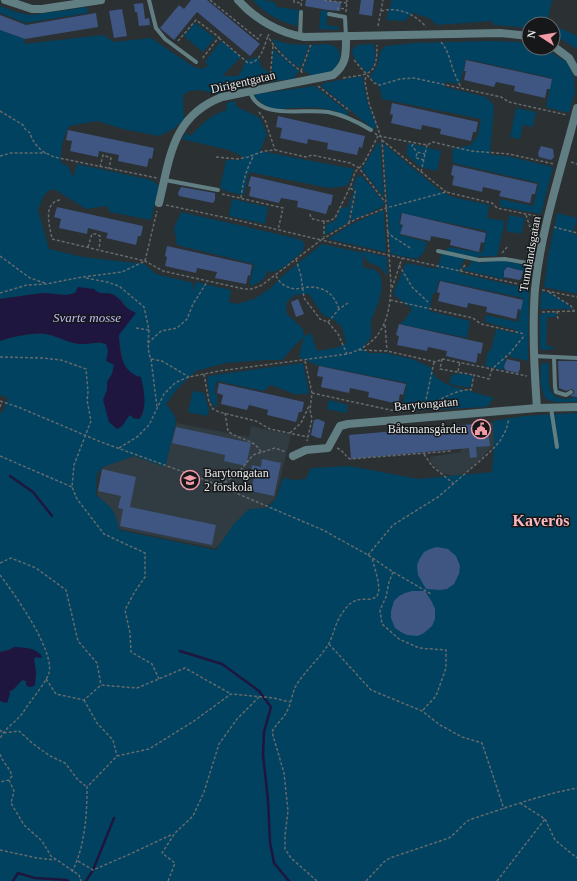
<svg xmlns="http://www.w3.org/2000/svg" width="577" height="881" font-family="Georgia,serif">
	<style>
		.built { fill: #313c42 }
		.green { fill: #00425f; fill-rule: evenodd }
		.water { fill: #1f1640 }
		.lines { fill: none; stroke-linecap: round; stroke-linejoin: round }
		.stream { stroke: #1f1640; stroke-width: 2.5 }
		.building { fill: #3e5681 }
		.path { stroke: #656a6d; stroke-width: 1.5; stroke-dasharray: 3 2; stroke-linecap: butt }
		.service { stroke: #617f83; stroke-width: 4 }
		.minor { stroke: #617f83; stroke-width: 8 }
		.labels { text-anchor: middle; stroke-width: 3; stroke-linejoin: round; paint-order: stroke }
		.street-label { font-size: 12px; fill: #e8ebed; stroke: #151719 }
		.poi-label { font-size: 12px; fill: #e8ebed; stroke: #151719; text-anchor: end }
		.water-label { font-size: 13px; font-style: italic; fill: #c0b9f7; stroke: #151719 }
		.district-label { font-size: 16px; font-weight: bold; fill: #fcb8c0; stroke: #151719 }
	</style>
	<rect width="100%" height="100%" fill="#2b3033"/>
	<g class="built">
		<path d="M 504,422 L 496,443 L 467,472 L 456,477 L 442,473 L 431,463 L 430,457 L 461,452 L 460,425 Z"/>
		<path d="M 176,423 L 249,437 L 251,426 L 291,435 L 275,499 L 215,548 L 120,529 L 97,494 L 104,462 L 134,456 L 165,466 Z"/>
	</g>
	<g class="green">
		<path d="M 253,0 L 264,0 L 274,2 L 277,7 L 299,10 L 297,26 C 279,21 265,14 253,0 Z"/>
		<path d="M 392,0 L 552,0 L 549,15 L 546,22 L 551,24 L 529,24 L 529,28 L 494,25 L 492,21 L 437,25 L 429,18 L 412,13 L 405,21 L 386,20 Z"/>
		<path d="M 0,6 L 16,12 L 31,15 L 87,7 L 88,13 L 25,23 L 0,13 Z"/>
		<path d="M 321,10 L 328,11 L 326,25 L 339,27 L 338,30 L 319,29 Z"/>
		<path d="M 195,23 L 215,38 L 203,52 L 184,36 Z"/>
		<path d="M 553,25 L 577,36 L 577,49 L 553,34 Z"/>
		<path d="M 0,30 L 25,39 L 24,44 L 103,35 L 114,42 L 151,38 L 194,67 L 203,69 L 208,65 L 205,62 L 221,41 L 241,57 L 222,76 L 238,76 L 243,68 L 245,60 L 258,57 L 261,66 L 268,72 L 272,71 L 273,49 L 299,71 L 293,79 L 265,82 L 216,94 L 200,90 L 189,91 L 183,95 L 184,120 L 173,129 L 159,136 L 123,129 L 97,121 L 69,126 C 62,140 61,148 61,163 L 68,166 L 73,177 L 77,164 L 151,180 L 159,185 L 158,190 L 151,220 L 110,212 L 107,206 L 86,209 L 54,189 L 48,191 L 43,197 L 38,210 L 49,249 L 83,257 L 144,264 L 156,274 L 193,283 L 193,292 L 196,282 L 231,290 L 229,302 L 237,304 L 254,299 L 271,288 L 281,277 L 322,244 L 363,253 L 363,251 L 366,252 L 387,257 L 387,274 L 386,275 L 380,267 L 368,262 L 363,254 L 363,268 C 390,267 382,295 375,311 C 374,314 372,317 371,320 C 370,326 373,333 370,339 C 368,342 364,345 362,348 L 368,353 L 385,353 L 412,359 L 430,367 L 435,377 L 448,385 L 494,398 L 487,407 L 401,411 L 407,383 L 316,365 L 299,357 L 302,344 L 304,337 L 295,345 L 282,360 L 266,360 L 226,363 L 196,371 L 177,389 L 166,404 L 175,416 L 176,423 L 165,467 L 134,456 L 103,467 L 97,474 L 96,495 C 112,508 115,509 119,530 L 216,550 L 233,525 L 249,509 L 266,508 L 276,499 L 283,478 L 295,480 L 306,479 L 311,468 L 350,466 L 418,479 L 492,472 L 494,445 L 493,421 L 524,416 L 577,413 L 577,881 L 0,881 L 0,701 L 7,703 L 10,693 L 9,691 L 13,690 L 22,680 L 26,681 L 36,679 L 34,659 L 36,657 C 30,654 22,647 15,648 C 11,648 5,651 0,652 L 0,412 L 2,413 L 8,398 L 0,395 L 0,341 C 11,337 35,332 46,334 C 58,336 69,344 82,344 C 90,344 97,341 106,344 L 114,365 L 112,374 L 107,382 L 107,390 L 104,400 L 107,410 L 126,419 L 130,415 L 137,419 L 139,419 L 143,415 L 143,387 L 124,365 L 118,335 L 127,323 L 126,307 L 121,300 L 112,294 L 75,293 L 67,295 L 60,295 L 43,293 L 0,299 ZM 309,294 L 323,315 L 334,320 L 342,327 L 346,343 L 339,347 L 317,351 L 311,333 L 305,336 L 302,328 L 287,314 L 286,303 L 294,295 Z"/>
		<path d="M 272,39 L 289,44 L 309,45 L 301,68 C 291,64 277,50 272,39 Z"/>
		<path d="M 491,41 L 519,42 L 529,45 L 529,48 L 539,48 L 547,50 L 567,62 L 574,77 L 575,92 L 569,113 L 546,107 L 552,78 L 466,59 L 460,84 L 445,82 L 445,87 L 486,97 L 494,106 L 490,155 L 507,156 L 553,167 L 541,214 L 502,207 L 500,205 L 500,199 L 533,206 L 539,183 L 453,163 L 452,149 L 471,145 L 478,135 L 481,119 L 382,99 L 380,88 L 370,76 L 377,66 L 380,52 L 385,46 L 414,43 Z"/>
		<path d="M 374,44 C 376,56 377,65 367,73 L 354,58 L 352,53 L 353,49 L 357,45 Z"/>
		<path d="M 311,45 C 317,45 325,43 331,45 C 345,48 341,66 330,72 C 325,75 318,75 312,76 L 303,70 Z"/>
		<path d="M 362,76 L 368,104 L 376,125 L 374,130 L 321,86 L 324,83 Z"/>
		<path d="M 315,86 L 347,111 L 348,113 L 348,115 L 346,116 C 329,106 309,107 291,108 C 286,108 280,110 275,109 C 266,107 260,102 254,96 L 256,94 Z"/>
		<path d="M 235,101 L 237,107 L 260,118 L 267,134 L 260,151 L 354,169 L 348,185 L 340,187 L 329,188 L 249,172 L 244,195 L 229,192 L 220,188 L 226,160 L 241,160 L 242,156 L 229,150 L 182,139 L 186,133 L 191,136 C 201,124 212,114 227,110 L 226,103 Z"/>
		<path d="M 516,108 L 536,112 L 533,127 L 523,125 L 520,139 L 510,137 Z"/>
		<path d="M 379,141 L 380,144 L 384,198 L 362,169 Z"/>
		<path d="M 383,143 L 439,190 L 452,197 L 489,205 L 487,218 L 505,221 L 497,256 L 471,257 L 464,260 L 459,273 L 529,289 L 528,361 L 510,357 L 510,356 L 507,355 L 503,370 L 485,366 L 488,351 L 491,351 L 496,329 L 515,333 L 516,330 L 485,322 L 486,315 L 518,322 L 523,298 L 439,280 L 436,292 L 433,294 L 429,311 L 470,321 L 467,338 L 400,324 L 407,317 L 412,309 L 393,294 L 406,263 L 437,269 L 442,254 L 449,247 L 482,253 L 487,231 L 401,213 L 399,224 L 402,226 L 400,235 L 427,242 L 424,252 L 417,259 L 391,254 L 390,249 Z"/>
		<path d="M 408,143 L 441,151 L 437,171 L 420,167 L 406,154 Z"/>
		<path d="M 357,173 L 357,177 L 358,178 L 361,175 L 362,176 L 383,201 L 384,205 L 380,208 L 351,221 C 350,211 359,197 353,187 Z"/>
		<path d="M 353,192 L 354,193 L 348,223 L 325,235 L 326,225 L 336,220 L 341,208 L 348,207 Z"/>
		<path d="M 232,199 L 268,207 L 265,224 L 229,216 Z"/>
		<path d="M 383,210 L 384,211 L 386,252 L 328,239 L 350,225 Z"/>
		<path d="M 181,212 L 295,238 L 304,242 L 303,251 L 284,267 L 271,273 L 267,270 L 266,276 L 258,283 L 249,286 L 254,264 L 177,245 L 174,228 Z"/>
		<path d="M 557,213 L 577,218 L 573,234 L 577,235 L 577,294 L 544,287 L 548,257 Z"/>
		<path d="M 509,215 L 525,218 L 521,234 L 506,231 Z"/>
		<path d="M 503,260 L 530,267 L 531,270 L 530,277 L 523,273 L 521,270 L 507,267 C 504,270 502,274 505,277 L 504,279 L 463,270 L 466,267 L 469,267 L 471,261 L 480,263 Z"/>
		<path d="M 542,291 C 550,293 568,303 572,309 L 540,309 Z"/>
		<path d="M 543,313 L 556,313 L 556,317 L 547,317 L 546,346 L 553,346 L 553,349 L 544,350 L 540,348 L 540,316 Z"/>
		<path d="M 544,362 L 549,365 C 548,379 546,397 564,399 C 569,399 573,397 577,397 L 577,402 L 554,402 L 546,399 C 540,390 540,375 541,365 Z"/>
		<path d="M 303,363 L 309,392 L 307,394 L 294,394 L 271,385 L 263,391 L 217,381 L 214,394 L 217,394 L 217,408 L 210,401 L 207,377 L 214,375 Z"/>
		<path d="M 459,373 L 473,376 L 470,388 L 449,384 L 452,374 L 458,375 Z"/>
		<path d="M 193,391 L 204,393 L 209,409 L 207,416 L 188,412 Z"/>
		<path d="M 329,400 L 348,405 L 346,413 L 327,409 Z"/>
	</g>
	<g class="water">
		<path d="M 78,287 L 94,289 C 99,296 107,291 114,295 C 119,298 121,301 125,306 C 128,309 132,311 136,313 L 119,335 C 120,353 121,372 141,377 C 144,390 148,409 139,419 L 133,418 L 130,415 C 125,420 124,427 117,429 L 109,422 L 103,400 L 107,390 L 107,382 L 112,374 L 114,365 L 106,361 L 108,351 L 106,344 C 97,341 90,344 82,344 C 69,344 58,336 46,334 C 34,332 11,337 0,341 L 0,299 L 43,293 L 67,295 L 75,293 Z"/>
		<path d="M 14,647 C 26,648 34,647 42,656 L 41,658 L 36,657 L 34,659 L 36,671 L 35,685 L 32,687 L 29,687 L 26,685 L 26,681 L 22,680 L 13,690 L 9,691 L 10,693 L 7,703 L 0,701 L 0,652 L 9,650 Z"/>
	</g>
	<g class="lines">
		<g class="stream">
			<path d="M 10,476 L 33,492 L 52,516"/>
			<path d="M 180,651 L 222,664 L 259,691 L 271,707 L 264,732 L 263,755 L 268,800 L 270,842 L 274,863 L 289,881"/>
			<path d="M 13,881 L 18,873 L 35,878 L 67,880 L 68,881"/>
			<path d="M 86,881 L 93,870 L 114,818"/>
		</g>
	</g>
	<g class="building">
		<path d="M 191,0 L 207,0 L 260,44 L 250,56 L 197,12 L 174,40 L 160,28 L 179,5 L 184,9 Z"/>
		<path d="M 306,0 L 323,0 L 341,2 L 340,11 L 328,10 L 305,6 Z"/>
		<path d="M 361,0 L 374,0 L 372,16 L 359,14 Z"/>
		<path d="M 143,3 L 145,19 L 149,18 L 150,25 L 139,26 L 137,12 L 135,12 L 134,4 Z"/>
		<path d="M 122,9 L 127,36 L 114,38 L 109,11 Z"/>
		<path d="M 96,13 L 98,27 L 25,39 L 0,30 L 0,15 L 26,25 Z"/>
		<path d="M 466,60 L 552,79 L 550,89 L 547,89 L 545,98 L 514,91 L 515,86 L 496,82 L 494,87 L 464,80 L 466,71 L 464,71 Z"/>
		<path d="M 392,103 L 478,122 L 476,132 L 473,132 L 471,141 L 440,134 L 441,129 L 422,125 L 421,130 L 391,123 L 393,115 L 390,114 Z"/>
		<path d="M 278,116 L 365,136 L 362,148 L 359,147 L 357,155 L 327,149 L 328,143 L 308,139 L 307,144 L 280,138 L 282,128 L 276,127 Z"/>
		<path d="M 68,130 L 154,148 L 152,159 L 149,158 L 147,167 L 118,161 L 119,155 L 99,151 L 98,157 L 70,151 L 72,141 L 66,140 Z"/>
		<path d="M 541,146 L 553,149 L 554,157 L 551,160 L 539,157 L 538,153 Z"/>
		<path d="M 453,165 L 537,184 L 535,194 L 532,194 L 530,203 L 499,196 L 501,191 L 483,187 L 482,192 L 452,185 L 454,176 L 451,175 Z"/>
		<path d="M 251,176 L 333,195 L 331,205 L 329,205 L 326,214 L 297,207 L 298,201 L 281,198 L 279,203 L 249,196 L 251,187 L 248,186 Z"/>
		<path d="M 181,187 L 215,193 L 215,200 L 213,203 L 179,196 L 178,193 Z"/>
		<path d="M 57,207 L 143,226 L 141,236 L 138,236 L 136,245 L 106,238 L 108,233 L 88,228 L 87,234 L 59,228 L 61,219 L 54,217 Z"/>
		<path d="M 402,213 L 486,233 L 484,243 L 481,242 L 479,252 L 450,245 L 451,240 L 431,236 L 430,241 L 400,234 L 403,225 L 400,224 Z"/>
		<path d="M 167,246 L 252,265 L 250,276 L 248,275 L 246,284 L 215,278 L 217,272 L 197,268 L 196,273 L 165,266 L 167,257 L 165,256 Z"/>
		<path d="M 507,267 L 523,271 L 521,279 L 519,280 L 504,277 L 504,271 Z"/>
		<path d="M 440,281 L 523,300 L 521,310 L 518,309 L 516,319 L 486,312 L 487,307 L 468,303 L 467,308 L 438,301 L 440,293 L 437,292 Z"/>
		<path d="M 298,299 L 304,314 L 296,317 L 291,302 Z"/>
		<path d="M 399,324 L 483,343 L 481,354 L 478,353 L 476,363 L 446,356 L 447,351 L 428,347 L 427,351 L 397,345 L 399,336 L 396,335 Z"/>
		<path d="M 507,359 L 520,362 L 520,369 L 518,373 L 505,370 L 504,366 Z"/>
		<path d="M 558,361 L 577,361 L 577,397 L 570,396 L 574,393 L 574,391 L 572,389 L 566,391 L 559,388 Z"/>
		<path d="M 319,366 L 406,384 L 403,395 L 400,394 L 398,404 L 368,397 L 369,392 L 350,388 L 349,393 L 321,387 L 323,377 L 317,376 Z"/>
		<path d="M 219,383 L 304,402 L 302,412 L 299,412 L 296,422 L 267,415 L 268,410 L 249,405 L 247,410 L 221,404 L 223,395 L 217,393 Z"/>
		<path d="M 318,419 L 325,422 L 321,438 L 318,438 L 311,435 L 314,420 Z"/>
		<path d="M 487,423 L 490,446 L 476,447 L 477,457 L 470,458 L 469,448 L 351,459 L 349,435 Z"/>
		<path d="M 176,427 L 251,443 L 246,466 L 224,461 L 225,455 L 172,443 Z"/>
		<path d="M 262,459 L 281,463 L 274,496 L 251,491 L 254,477 L 250,476 L 252,465 L 261,467 Z"/>
		<path d="M 102,469 L 136,477 L 130,507 L 216,525 L 212,545 L 120,526 L 123,509 L 118,508 L 121,496 L 98,491 Z"/>
		<path d="M 437,547 L 448,549 L 456,556 L 460,566 L 459,574 L 454,584 L 447,589 L 440,590 L 426,589 L 418,575 L 417,565 L 420,558 L 424,552 L 430,549 Z"/>
		<path d="M 425,591 L 432,602 L 435,609 L 435,619 L 432,626 L 424,633 L 418,636 L 407,635 L 401,632 L 395,628 L 391,618 L 391,611 L 394,601 L 399,596 L 405,593 L 412,591 Z"/>
	</g>
	<g class="lines">
		<g class="path">
			<path d="M 210,0 L 258,39 L 262,33"/>
			<path d="M 294,0 L 294,2 L 301,3"/>
			<path d="M 324,0 L 347,3"/>
			<path d="M 301,6 L 302,0"/>
			<path d="M 338,10 L 338,8 L 346,9"/>
			<path d="M 381,11 C 398,7 414,13 426,27"/>
			<path d="M 346,12 L 347,0"/>
			<path d="M 378,26 L 383,0"/>
			<path d="M 269,34 L 268,36 C 276,52 290,62 303,73"/>
			<path d="M 219,38 L 248,63 C 261,63 264,46 268,36"/>
			<path d="M 178,41 L 196,20 L 219,37 L 202,59"/>
			<path d="M 441,42 C 449,51 450,62 454,72 C 456,77 459,83 461,88"/>
			<path d="M 354,60 L 374,83 L 380,85 L 400,79 L 414,78 L 501,97 L 509,102 L 567,115"/>
			<path d="M 301,71 L 311,44"/>
			<path d="M 343,78 C 371,74 377,75 377,45"/>
			<path d="M 270,79 L 273,45"/>
			<path d="M 318,86 L 350,111"/>
			<path d="M 0,111 L 23,125 L 25,129 L 30,133 L 32,139 L 37,146 L 42,151 L 54,157 L 157,178"/>
			<path d="M 259,112 L 265,120 L 275,150"/>
			<path d="M 375,133 L 378,136 L 427,145 L 433,142 L 471,151 L 509,154 L 554,164"/>
			<path d="M 382,140 L 446,192"/>
			<path d="M 413,144 L 412,146 L 417,152"/>
			<path d="M 0,156 L 11,153 L 46,153"/>
			<path d="M 216,157 L 238,159 L 248,157 L 264,151 L 275,150 L 306,157 L 312,155 L 350,163 L 359,168 L 385,202"/>
			<path d="M 424,160 L 416,158 L 417,152 L 425,154"/>
			<path d="M 571,162 L 577,164"/>
			<path d="M 100,167 L 103,155 L 111,158 L 109,169"/>
			<path d="M 421,172 L 427,145"/>
			<path d="M 222,194 L 283,208 L 278,230"/>
			<path d="M 241,198 C 243,181 246,170 254,155"/>
			<path d="M 60,200 C 42,203 50,227 52,239 L 145,261 L 163,271 L 244,289 L 252,289 L 262,285 L 321,240 L 527,286"/>
			<path d="M 166,205 L 241,221 L 321,240 L 356,219 L 373,213 L 386,208 L 446,192 L 492,203 L 497,208 L 541,217"/>
			<path d="M 310,214 L 311,218 L 313,219 L 321,221 L 329,221 L 335,218 L 351,185 L 355,172 L 364,163 L 378,136"/>
			<path d="M 526,215 L 534,239"/>
			<path d="M 324,221 L 324,237"/>
			<path d="M 349,223 L 355,193 L 355,191 L 350,188"/>
			<path d="M 554,227 L 577,233"/>
			<path d="M 387,232 L 393,237 L 412,249"/>
			<path d="M 88,247 L 92,234 L 96,234 L 100,236 L 100,242 L 99,249"/>
			<path d="M 502,253 L 508,246"/>
			<path d="M 0,256 L 30,278 L 45,283"/>
			<path d="M 296,259 L 301,276 L 304,298 L 320,319 L 328,322 L 338,334 L 347,354"/>
			<path d="M 399,265 L 412,287 L 428,302"/>
			<path d="M 460,271 L 466,264"/>
			<path d="M 276,276 C 278,279 280,283 284,285 C 295,292 302,287 311,287 C 327,288 334,295 339,309"/>
			<path d="M 83,277 L 122,272 L 145,261 L 157,211"/>
			<path d="M 86,278 L 107,282 L 119,286 L 144,307 L 149,330 L 148,343 L 149,354 L 151,359 L 162,361 L 189,377"/>
			<path d="M 392,288 L 402,258"/>
			<path d="M 542,290 L 577,297"/>
			<path d="M 549,292 L 571,306 L 574,311"/>
			<path d="M 0,293 L 27,285 L 46,284 L 82,277"/>
			<path d="M 390,300 L 473,318 L 481,324 L 525,334"/>
			<path d="M 557,311 L 558,320"/>
			<path d="M 542,312 L 577,311"/>
			<path d="M 328,322 L 339,309 L 348,303"/>
			<path d="M 385,325 L 387,351"/>
			<path d="M 136,328 L 149,330"/>
			<path d="M 148,343 L 161,331 L 177,328 L 187,319 L 193,304 L 207,282"/>
			<path d="M 359,350 L 387,351 L 436,362 L 442,359 L 527,376"/>
			<path d="M 0,357 L 42,358 L 61,360 L 86,369 L 88,392 L 87,400 L 91,421 L 74,465 L 72,487 L 77,499 L 104,534 L 145,553 L 145,577 L 134,593 L 125,610 L 130,633 L 131,652 L 152,664 L 159,679"/>
			<path d="M 151,359 L 157,407"/>
			<path d="M 442,359 L 440,369 L 474,375"/>
			<path d="M 305,361 L 312,393 L 310,410 L 312,419 L 307,441"/>
			<path d="M 458,371 L 460,362"/>
			<path d="M 204,374 L 209,402 L 213,409 L 219,412 L 256,421 L 270,429 L 308,437"/>
			<path d="M 312,393 L 395,411"/>
			<path d="M 0,401 L 18,407 L 101,442 L 203,479 L 323,530 L 368,555 L 393,572 L 431,594"/>
			<path d="M 0,407 L 2,401"/>
			<path d="M 424,409 C 435,402 458,388 471,390 L 474,375 L 489,379 L 492,369 L 509,354 L 525,335"/>
			<path d="M 424,409 L 434,362"/>
			<path d="M 225,413 L 228,431 C 240,441 253,438 261,452"/>
			<path d="M 290,433 L 301,423 L 309,406"/>
			<path d="M 119,448 L 137,437 L 149,425 L 164,394 L 175,383 L 181,380 L 189,377 L 219,371 L 347,354 C 382,344 390,319 391,285 L 382,140 L 369,103 L 365,82 L 366,75"/>
			<path d="M 337,448 C 344,451 344,455 350,459 L 452,451"/>
			<path d="M 424,454 L 432,466 L 454,484"/>
			<path d="M 0,456 L 72,487"/>
			<path d="M 221,486 L 224,483 L 238,473 L 253,455 L 275,448 L 286,452"/>
			<path d="M 368,555 L 393,525 L 438,497 L 489,453 L 500,441 L 506,430 L 509,419"/>
			<path d="M 0,563 L 11,558 L 36,568 L 66,590 L 78,641 L 97,663 L 101,685"/>
			<path d="M 393,572 L 389,582 L 386,597 L 380,610 L 382,624 L 399,639 L 419,648 L 446,650 L 446,668 L 436,696 L 422,711"/>
			<path d="M 0,575 C 14,593 55,651 49,673 C 46,683 30,701 24,711 C 17,722 5,727 0,739"/>
			<path d="M 329,644 L 371,690 L 422,711 L 440,725 L 462,737 L 482,743 L 504,809"/>
			<path d="M 46,679 L 56,694 L 84,700 L 101,685 L 137,688 L 185,668 L 231,694"/>
			<path d="M 84,700 L 97,723 L 113,740 L 117,756"/>
			<path d="M 0,730 L 3,733 L 19,731 L 32,743 L 50,756 L 65,763 L 78,780 L 87,787"/>
			<path d="M 0,754 C 3,763 10,768 12,776 L 9,780 L 0,782"/>
			<path d="M 9,780 L 14,791 L 11,803 L 24,825 L 42,841 L 51,856 L 79,875 L 81,881"/>
			<path d="M 520,803 L 545,819 L 555,840 L 577,858"/>
			<path d="M 0,850 L 37,858 L 55,860"/>
			<path d="M 78,861 L 93,870 L 130,854 L 173,834"/>
			<path d="M 72,872 C 85,846 87,816 87,787 L 117,756 L 149,749 L 194,721 L 231,694 L 274,698 L 290,702"/>
			<path d="M 168,881 L 175,863 L 162,853 L 175,833 L 193,816 L 204,792 L 219,744 L 237,719 L 259,697"/>
			<path d="M 317,881 L 291,858 L 285,849 L 285,835 L 288,811 L 284,773 L 272,732 C 276,723 285,718 288,709 C 292,701 292,692 297,684 C 306,670 319,659 328,645 C 334,635 335,622 343,612 C 346,607 351,602 357,600 C 363,598 375,602 378,594 C 381,586 374,566 372,558"/>
			<path d="M 366,881 L 384,862 L 390,858 L 449,838 C 456,833 462,825 469,820 C 505,808 540,795 577,788"/>
			<path d="M 497,881 L 545,819"/>
		</g>
		<g class="service">
			<path d="M 149,0 L 156,28 L 165,39 L 196,62"/>
			<path d="M 329,14 L 345,17 L 346,37"/>
			<path d="M 300,36 L 301,12"/>
			<path d="M 250,92 C 260,121 303,108 328,112 C 344,115 358,122 371,130"/>
			<path d="M 165,180 L 218,190"/>
			<path d="M 438,251 L 479,260 L 505,259 L 538,265"/>
			<path d="M 534,356 L 577,358"/>
			<path d="M 554,358 L 555,387 L 556,392 L 566,395 L 571,392"/>
			<path d="M 551,408 L 557,447"/>
		</g>
		<g class="minor">
			<path d="M 5,0 L 32,9 L 42,9 L 101,0"/>
			<path d="M 238,0 C 255,19 279,33 304,37 L 500,33 L 529,36"/>
			<path d="M 553,46 L 569,58 L 577,72"/>
			<path d="M 159,203 C 170,158 172,116 222,97 L 333,75 C 347,64 346,54 346,37"/>
			<path d="M 537,408 C 534,368 532,329 535,289 C 541,229 562,167 577,108"/>
			<path d="M 293,456 L 306,450 L 328,448 L 340,426 L 348,424 L 537,408 L 577,407"/>
		</g>
	</g>
	<defs>
		<symbol id="civic-ring" viewBox="-11 -11 22 22"><circle r="9.5" fill="#151719" stroke="#f39aa7" stroke-width="1.5"/><path d="M-.6-6.5H3V-4.5H.6V-3L4-1V1h2V6H-6V1h2V-1L-.6-3ZM-1.2 2.5V6h2.4V2.5Z" fill="#f39aa7"/></symbol>
		<symbol id="school-ring" viewBox="-11 -11 22 22"><circle r="9.5" fill="#151719" stroke="#f39aa7" stroke-width="1.5"/><path d="M0-5L7-2L0 1L-7-2ZM-4 1L0 2.5L4 1V4Q0 6-4 4Z" fill="#f39aa7"/></symbol>
	</defs>
	<g fill-rule="evenodd">
		<use href="#civic-ring" x="470" y="418" width="22" height="22"/>
		<use href="#school-ring" x="179" y="469" width="22" height="22"/>
	</g>
	<g class="labels">
		<g class="street-label">
			<text transform="translate(243 82) rotate(-13)" y="4">Dirigentgatan</text>
			<text transform="translate(530 254) rotate(-80)" y="4">Tunnlandsgatan</text>
			<text transform="translate(426 404) rotate(-5)" y="4">Barytongatan</text>
		</g>
		<g class="poi-label">
			<text x="467" y="433">Båtsmansgården</text>
			<text x="204" y="477" text-anchor="start">Barytongatan<tspan x="204" dy="14">2 förskola</tspan></text>
		</g>
		<g class="water-label">
			<text x="87" y="322">Svarte mosse</text>
		</g>
		<g class="district-label">
			<text x="541" y="526">Kaverös</text>
		</g>
	</g>
	<g transform="translate(541 36) rotate(282)"><circle r="19" fill="#151719" stroke="#696c6e"/>
	<path d="M0-3L7 15L0 10L-7 15Z" fill="#f39aa7"/>
	<text y="-6" font-size="11" font-weight="bold" text-anchor="middle" fill="#e8ebed">N</text>
	</g>
</svg>
